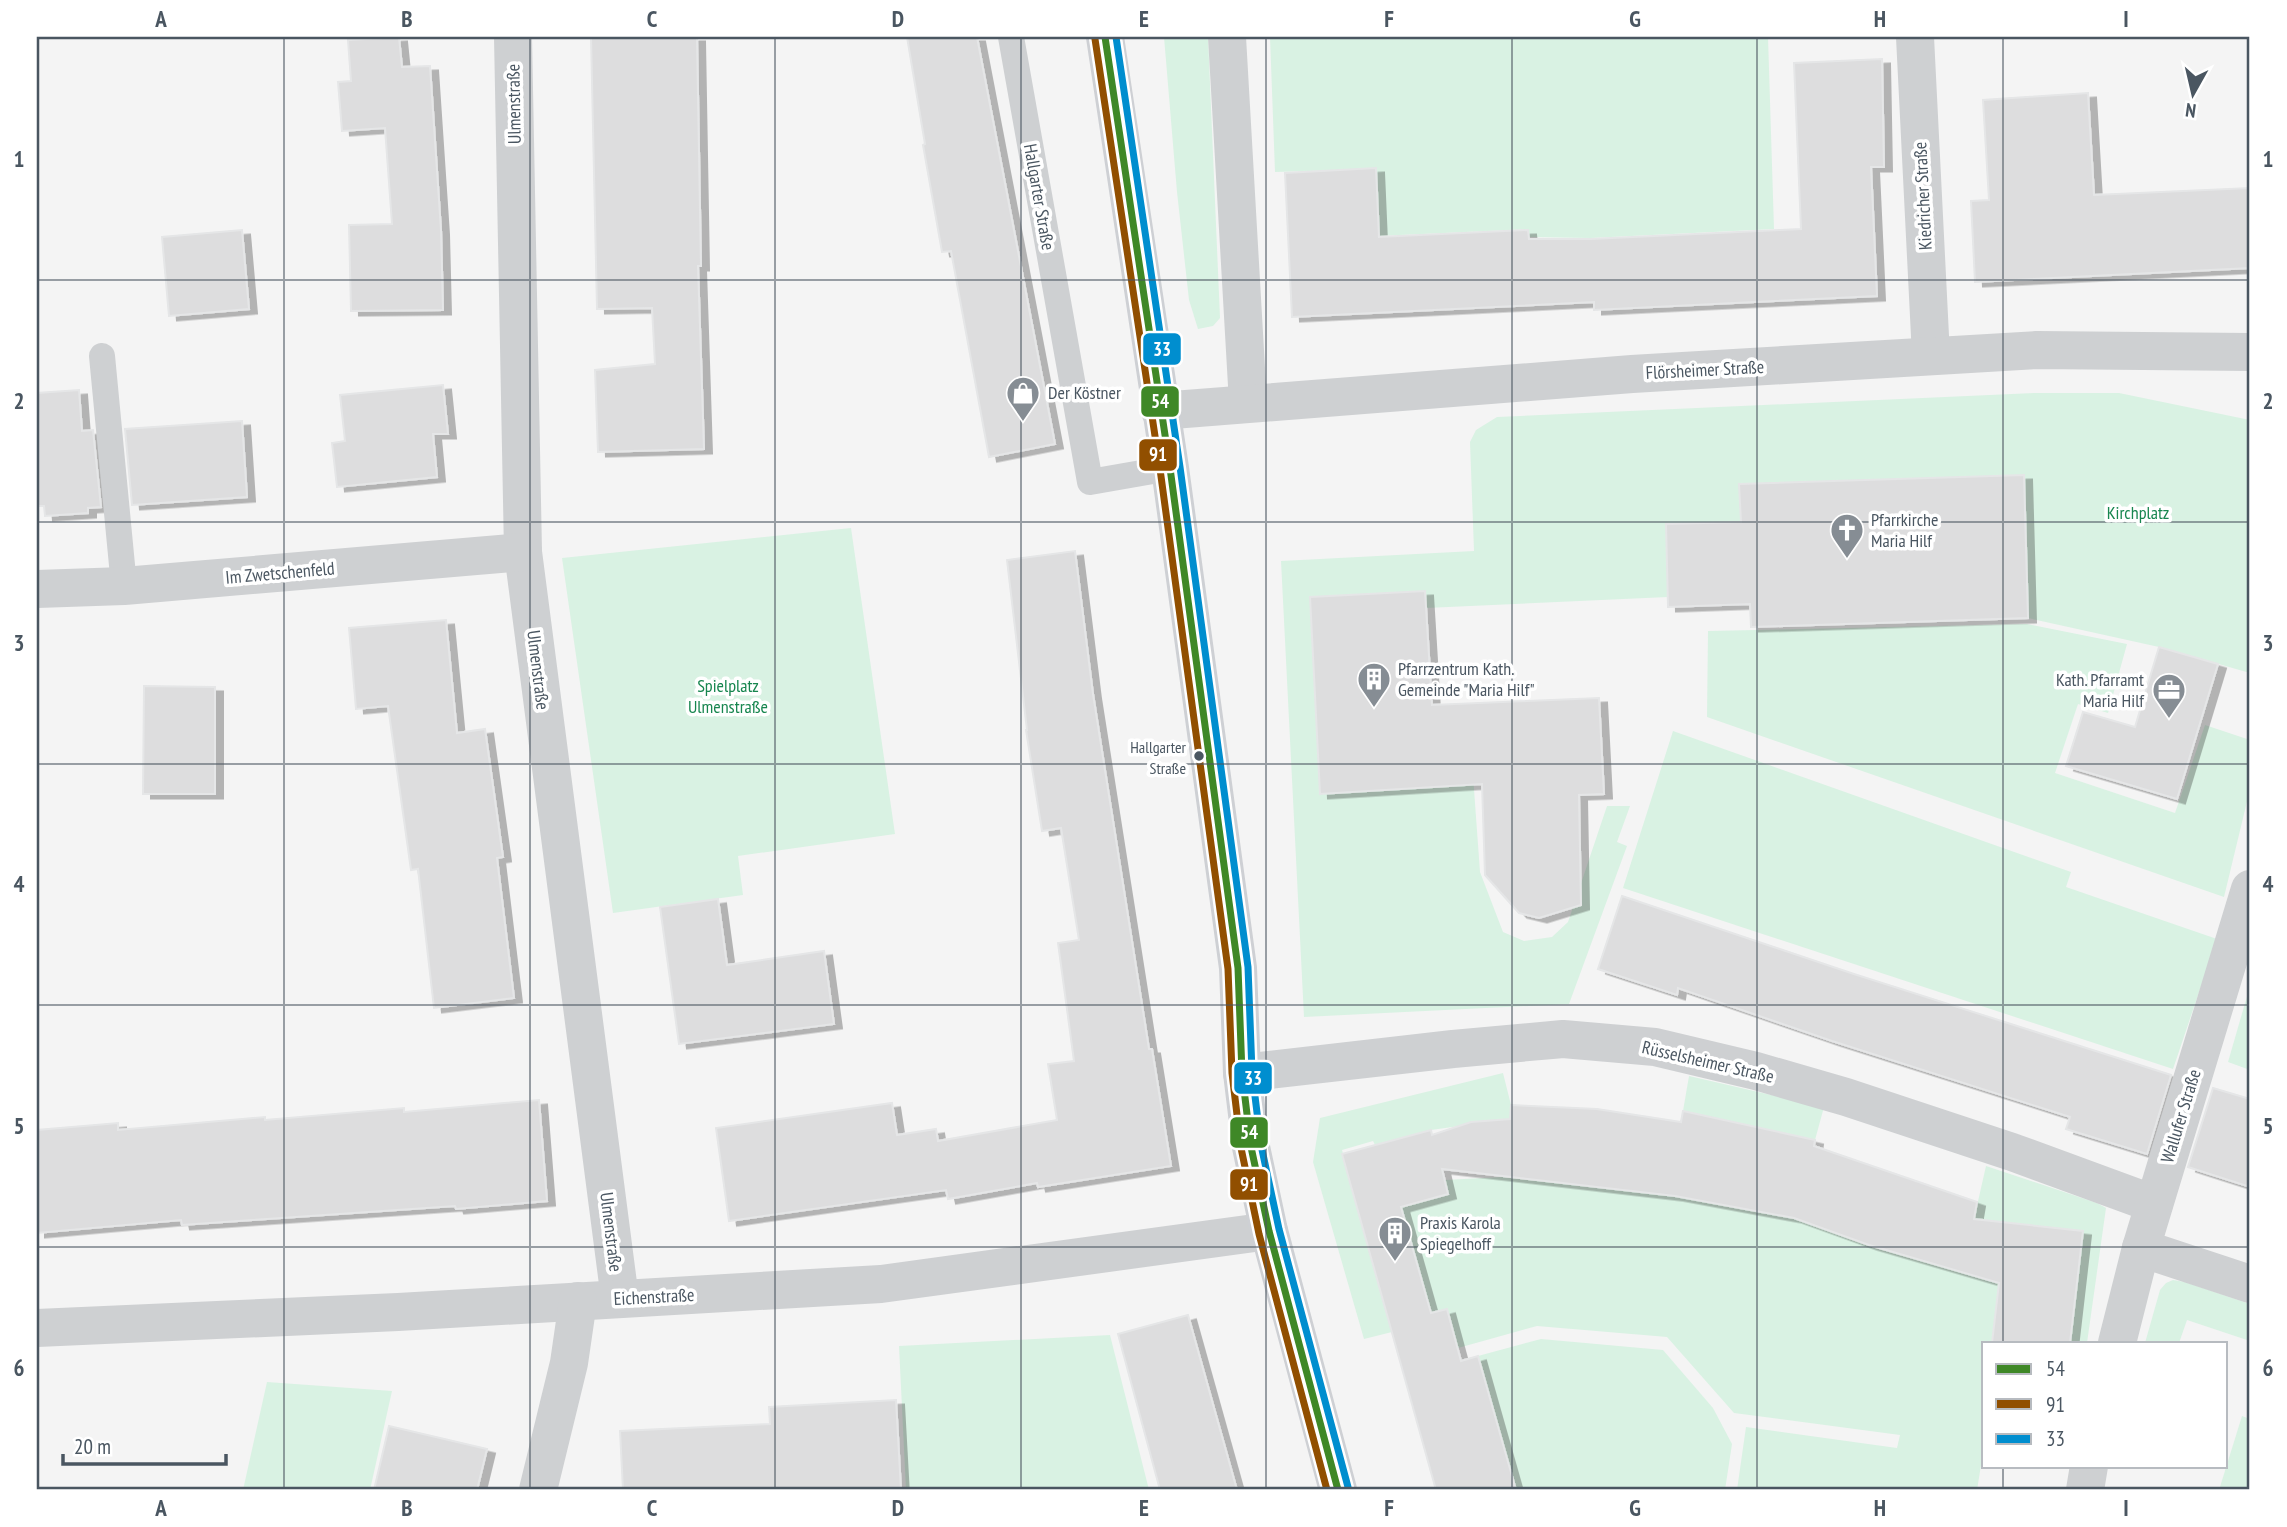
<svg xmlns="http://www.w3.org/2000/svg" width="2287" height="1527" font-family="'PT Sans Narrow',sans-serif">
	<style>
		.green { fill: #d9f2e3 }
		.building { fill: #ddddde; stroke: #e5e6e7; stroke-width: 2; filter: url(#shadow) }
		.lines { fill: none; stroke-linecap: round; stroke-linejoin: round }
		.lane { stroke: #ced0d2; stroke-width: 26 }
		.street { stroke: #ced0d2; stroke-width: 38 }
		.secondary { stroke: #ced0d4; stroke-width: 38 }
		.bus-1-casing { stroke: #fff; stroke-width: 12 }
		.bus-2-casing { stroke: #fff; stroke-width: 12 }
		.bus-3-casing { stroke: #fff; stroke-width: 12 }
		.bus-1 { stroke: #3f8827; stroke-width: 7 }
		.bus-2 { stroke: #914f00; stroke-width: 7 }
		.bus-3 { stroke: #008ecf; stroke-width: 7 }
		.grid { fill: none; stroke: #4a5661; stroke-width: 2; stroke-opacity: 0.55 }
		.bus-dot { fill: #4a5661; stroke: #fff; stroke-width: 2.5 }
		.labels { text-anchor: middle; stroke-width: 7; stroke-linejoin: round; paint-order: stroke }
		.bus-label { font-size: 16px; fill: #4a5661; stroke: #fff; text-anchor: end }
		.street-label { font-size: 18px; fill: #4a5661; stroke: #fff }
		.poi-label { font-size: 18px; fill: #4a5661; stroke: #fff; text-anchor: start }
		.park-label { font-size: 18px; fill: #17864f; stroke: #fff }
		.line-badge { stroke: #fff; stroke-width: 2.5 }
		.badge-label { font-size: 19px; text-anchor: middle; font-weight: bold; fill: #fff }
		.neatline { fill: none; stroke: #4a5661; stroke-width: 2.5 }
		.grid-label { font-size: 23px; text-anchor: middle; font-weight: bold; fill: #4a5661 }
	</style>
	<defs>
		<filter id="shadow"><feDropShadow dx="8" dy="4.5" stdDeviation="0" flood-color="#0004"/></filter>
	</defs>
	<rect width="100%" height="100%" fill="#f4f4f4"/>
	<g class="green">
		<path d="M 1164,37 L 1208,37 L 1220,318 L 1213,326 L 1198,329 L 1189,300 L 1177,192 Z"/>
		<path d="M 1270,37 L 1768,37 L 1774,229 L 1591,238 L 1529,237 L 1529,229 L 1379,236 L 1376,169 L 1275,172 Z"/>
		<path d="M 2034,393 L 2119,393 L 2250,420 L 2250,673 L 2159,647 L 2028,618 L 2023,475 L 1739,484 L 1741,522 L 1666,524 L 1668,597 L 1426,608 L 1424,591 L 1310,597 L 1320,794 L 1447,787 L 1447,733 L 1470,734 L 1480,872 L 1503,932 L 1524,941 L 1552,937 L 1568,922 L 1607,806 L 1630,806 L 1617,842 L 1627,846 L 1569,1004 L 1304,1017 L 1281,561 L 1474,551 L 1470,442 L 1476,430 L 1497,417 Z"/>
		<path d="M 851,528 L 895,834 L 738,856 L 743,895 L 613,913 L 562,558 Z"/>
		<path d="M 2027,624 L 2127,644 L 2108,713 L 2078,704 L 2055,773 L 2175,813 L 2205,725 L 2250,740 L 2250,789 L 2224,897 L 1707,717 L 1708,631 Z"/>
		<path d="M 1673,731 L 2071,872 L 2066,887 L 2217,939 L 2173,1069 L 1623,888 Z"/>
		<path d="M 2250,986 L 2250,1070 L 2228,1062 Z"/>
		<path d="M 1503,1073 L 1511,1105 L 1510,1119 L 1431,1130 L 1375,1145 L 1373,1141 L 1342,1150 L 1392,1332 L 1364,1339 L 1313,1162 L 1320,1118 Z"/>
		<path d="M 1689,1076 L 1824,1107 L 1815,1140 L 1683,1111 Z"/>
		<path d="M 1986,1166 L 2097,1203 L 2106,1208 L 2087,1343 L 2070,1343 L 2083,1231 L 2005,1223 L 1992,1343 L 1984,1343 L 1984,1447 L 1977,1490 L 1737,1490 L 1746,1427 L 1897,1448 L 1900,1435 L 1734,1413 L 1667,1337 L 1537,1326 L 1458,1348 L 1447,1310 L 1431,1313 L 1401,1207 L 1448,1195 L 1445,1180 L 1502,1177 L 1675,1196 L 1794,1218 L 1869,1246 L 1962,1272 Z"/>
		<path d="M 2173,1280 L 2185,1282 L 2250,1304 L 2250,1341 L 2187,1320 L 2179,1343 L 2145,1343 L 2160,1290 L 2166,1283 Z"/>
		<path d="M 1110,1335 L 1149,1490 L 906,1490 L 899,1346 Z"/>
		<path d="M 1541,1339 L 1663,1350 L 1713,1408 L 1732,1444 L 1725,1490 L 1516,1490 L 1478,1356 Z"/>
		<path d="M 267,1382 L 392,1391 L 370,1490 L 243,1490 Z"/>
		<path d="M 2242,1416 L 2250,1419 L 2250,1490 L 2219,1490 Z"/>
	</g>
	<g class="building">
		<path d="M 399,37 L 402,67 L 430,66 L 441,230 L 443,310 L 351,311 L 349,225 L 392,224 L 385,128 L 342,131 L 338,82 L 351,81 L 348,40 Z"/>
		<path d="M 591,37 L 697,37 L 701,266 L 698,266 L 704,449 L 598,452 L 595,370 L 655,364 L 652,308 L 597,309 Z"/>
		<path d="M 907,37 L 977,37 L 1055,444 L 989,457 L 951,251 L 942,252 L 923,145 L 925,144 Z"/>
		<path d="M 1882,59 L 1884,167 L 1871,167 L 1877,296 L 1594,310 L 1594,302 L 1292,317 L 1285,173 L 1376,168 L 1379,237 L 1528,230 L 1529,239 L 1591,239 L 1801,229 L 1794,63 Z"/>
		<path d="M 2088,93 L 2094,195 L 2250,188 L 2250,268 L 1975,282 L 1971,201 L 1989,200 L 1983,100 Z"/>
		<path d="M 242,230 L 249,309 L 169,316 L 162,237 Z"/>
		<path d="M 443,385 L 448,434 L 433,434 L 437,477 L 337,487 L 332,443 L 345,441 L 340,395 Z"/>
		<path d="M 79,390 L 82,431 L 93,430 L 101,507 L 88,508 L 88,513 L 45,516 L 44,506 L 37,506 L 37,393 Z"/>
		<path d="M 242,421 L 247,497 L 132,505 L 125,429 Z"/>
		<path d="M 2024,475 L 2028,618 L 1751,627 L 1750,604 L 1668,607 L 1666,524 L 1741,522 L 1739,484 Z"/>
		<path d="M 1075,551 L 1093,694 L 1149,1049 L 1152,1049 L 1171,1166 L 1038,1187 L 1037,1183 L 948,1199 L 946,1190 L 729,1221 L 716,1128 L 892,1103 L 897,1135 L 936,1129 L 938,1141 L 1057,1120 L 1048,1064 L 1074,1061 L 1058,943 L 1079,940 L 1061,828 L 1042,831 L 1026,730 L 1027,730 L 1007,560 Z"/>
		<path d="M 1425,591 L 1432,705 L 1599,698 L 1604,794 L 1579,795 L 1581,905 L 1539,918 L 1519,913 L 1485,875 L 1482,784 L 1320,794 L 1310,597 Z"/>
		<path d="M 446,620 L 457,733 L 485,729 L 503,857 L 497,858 L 514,998 L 434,1008 L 418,869 L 411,870 L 388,706 L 356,709 L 349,628 Z"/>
		<path d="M 2159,647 L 2218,664 L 2177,799 L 2066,766 L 2083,712 L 2135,727 Z"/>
		<path d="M 144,686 L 215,687 L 215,794 L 143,794 Z"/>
		<path d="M 1622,896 L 1854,974 L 2171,1075 L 2147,1154 L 2066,1129 L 2070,1117 L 1832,1041 L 1678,988 L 1677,995 L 1598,969 Z"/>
		<path d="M 718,899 L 727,965 L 824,951 L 834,1024 L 679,1044 L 660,907 Z"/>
		<path d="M 2213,1088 L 2250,1099 L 2250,1187 L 2188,1167 Z"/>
		<path d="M 539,1100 L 547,1201 L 456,1209 L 455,1206 L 182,1225 L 181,1220 L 37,1233 L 37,1130 L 118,1123 L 118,1130 L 265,1117 L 265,1120 L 404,1108 L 404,1112 Z"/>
		<path d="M 1511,1105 L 1597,1109 L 1681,1122 L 1683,1111 L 1815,1140 L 1814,1146 L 1977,1202 L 1974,1219 L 2083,1231 L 2070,1343 L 1992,1343 L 1999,1283 L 1869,1245 L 1794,1218 L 1675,1196 L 1442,1169 L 1448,1194 L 1401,1207 L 1431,1313 L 1447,1309 L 1461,1361 L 1478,1356 L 1516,1490 L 1436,1490 L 1342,1154 L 1431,1130 L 1432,1135 L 1471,1122 L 1510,1119 Z"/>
		<path d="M 1188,1315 L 1237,1490 L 1160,1490 L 1118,1334 Z"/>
		<path d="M 896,1400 L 901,1490 L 623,1490 L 620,1431 L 770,1424 L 769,1407 Z"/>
		<path d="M 389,1426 L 487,1449 L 477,1490 L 374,1490 Z"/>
	</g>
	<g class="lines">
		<g class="lane">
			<path d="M 1011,37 L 1090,482 L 1170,468"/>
			<path d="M 102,356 L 124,586"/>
		</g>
		<g class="street">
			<path d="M 513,37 L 523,552 L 620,1299"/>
			<path d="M 1227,37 L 1248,403"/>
			<path d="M 1915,37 L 1931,356"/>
			<path d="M 1160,411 L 1632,374 L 2037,350 L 2250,352"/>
			<path d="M 37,589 L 124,586 L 523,552"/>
			<path d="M 1242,1073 L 1453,1049 L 1563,1039 L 1655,1047 L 1756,1071 L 1846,1097 L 2012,1152 L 2154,1204"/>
			<path d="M 2141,1248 L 2250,1284"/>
			<path d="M 37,1328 L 398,1312 L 881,1284 L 1269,1231"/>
			<path d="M 2117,1343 L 2141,1248 L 2250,889"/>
			<path d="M 538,1490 L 569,1363 L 578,1301"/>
			<path d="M 2085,1490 L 2089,1466"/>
		</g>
		<path class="secondary" d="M 1105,37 L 1170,468 L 1238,968 L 1242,1073 L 1251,1147 L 1269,1231 L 1338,1490"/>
		<defs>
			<path id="bus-1" d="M 1105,37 L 1170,468 L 1238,968 L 1242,1073 L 1251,1147 L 1269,1231 L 1338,1490"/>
			<path id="bus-2" d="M 1095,39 L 1160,469 L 1228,969 L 1232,1073 L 1241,1148 L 1259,1234 L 1327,1490"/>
			<path id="bus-3" d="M 1116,37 L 1180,467 L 1248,967 L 1252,1072 L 1261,1145 L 1279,1229 L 1348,1487"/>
		</defs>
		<use href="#bus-1" class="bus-1-casing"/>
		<use href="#bus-2" class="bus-2-casing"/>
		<use href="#bus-3" class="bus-3-casing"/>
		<use href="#bus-1" class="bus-1"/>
		<use href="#bus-2" class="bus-2"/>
		<use href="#bus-3" class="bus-3"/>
	</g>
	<path class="grid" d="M 284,37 L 284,1490M 530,37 L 530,1490M 775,37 L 775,1490M 1021,37 L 1021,1490M 1266,37 L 1266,1490M 1512,37 L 1512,1490M 1757,37 L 1757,1490M 2003,37 L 2003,1343M 37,280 L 2250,280M 37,522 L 2250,522M 37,764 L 2250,764M 37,1005 L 2250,1005M 37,1247 L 2250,1247M 2003,1466 L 2003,1490"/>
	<defs>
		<symbol id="shop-pin" viewBox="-11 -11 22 30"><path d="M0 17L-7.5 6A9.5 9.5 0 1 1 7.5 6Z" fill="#868d94" stroke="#fff"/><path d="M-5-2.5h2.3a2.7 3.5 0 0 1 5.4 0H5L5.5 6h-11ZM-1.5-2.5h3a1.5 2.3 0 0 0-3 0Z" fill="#fff"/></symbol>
		<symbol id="church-pin" viewBox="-11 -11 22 30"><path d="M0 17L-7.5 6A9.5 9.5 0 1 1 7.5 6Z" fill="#868d94" stroke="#fff"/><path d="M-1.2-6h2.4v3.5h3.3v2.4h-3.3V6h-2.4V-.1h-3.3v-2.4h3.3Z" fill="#fff"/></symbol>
		<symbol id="building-pin" viewBox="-11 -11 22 30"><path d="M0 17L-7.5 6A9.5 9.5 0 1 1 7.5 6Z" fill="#868d94" stroke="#fff"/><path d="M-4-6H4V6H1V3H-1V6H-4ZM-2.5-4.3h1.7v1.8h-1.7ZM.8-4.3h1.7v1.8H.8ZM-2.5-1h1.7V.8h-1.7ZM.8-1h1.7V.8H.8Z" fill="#fff"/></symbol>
		<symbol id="office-pin" viewBox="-11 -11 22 30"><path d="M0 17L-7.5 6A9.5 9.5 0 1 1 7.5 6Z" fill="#868d94" stroke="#fff"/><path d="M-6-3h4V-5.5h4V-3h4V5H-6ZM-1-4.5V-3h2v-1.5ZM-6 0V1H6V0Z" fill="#fff"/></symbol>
	</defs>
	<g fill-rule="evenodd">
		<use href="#shop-pin" x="1004" y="374" width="38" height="52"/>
		<use href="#church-pin" x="1828" y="511" width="38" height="52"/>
		<use href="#building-pin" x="1355" y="660" width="38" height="52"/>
		<use href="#office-pin" x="2150" y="671" width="38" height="52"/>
		<use href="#building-pin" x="1376" y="1214" width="38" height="52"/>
	</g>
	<circle class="bus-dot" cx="1199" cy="756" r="6"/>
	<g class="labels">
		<g class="bus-label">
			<text x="1186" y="753">Hallgarter<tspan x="1186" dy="21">Straße</tspan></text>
		</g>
		<g class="street-label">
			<text transform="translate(514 104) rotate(-91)" y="6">Ulmenstraße</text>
			<text transform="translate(1923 196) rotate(-93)" y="6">Kiedricher Straße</text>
			<text transform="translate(1039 197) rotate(80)" y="6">Hallgarter Straße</text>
			<text transform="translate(1705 370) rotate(-3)" y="6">Flörsheimer Straße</text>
			<text transform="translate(280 573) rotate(-5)" y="6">Im Zwetschenfeld</text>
			<text transform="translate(538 670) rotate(83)" y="6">Ulmenstraße</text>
			<text transform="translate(1708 1062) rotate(13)" y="6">Rüsselsheimer Straße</text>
			<text transform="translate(2181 1116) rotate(-73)" y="6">Wallufer Straße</text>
			<text transform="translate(611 1232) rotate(83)" y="6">Ulmenstraße</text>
			<text transform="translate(654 1297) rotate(-3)" y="6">Eichenstraße</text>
		</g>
		<g class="poi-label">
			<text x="1048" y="399">Der Köstner</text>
			<text x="1871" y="526">Pfarrkirche<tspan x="1871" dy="21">Maria Hilf</tspan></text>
			<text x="1398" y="675">Pfarrzentrum Kath.<tspan x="1398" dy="21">Gemeinde "Maria Hilf"</tspan></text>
			<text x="2144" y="686" text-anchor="end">Kath. Pfarramt<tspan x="2144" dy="21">Maria Hilf</tspan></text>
			<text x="1420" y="1229">Praxis Karola<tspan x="1420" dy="21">Spiegelhoff</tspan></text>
		</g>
		<g class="park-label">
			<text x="2138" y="519">Kirchplatz</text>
			<text x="728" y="692">Spielplatz<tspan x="728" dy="21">Ulmenstraße</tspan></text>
		</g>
	</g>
	<g class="line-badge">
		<rect x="1142" y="332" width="40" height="34" rx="7" fill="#008ecf"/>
		<rect x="1140" y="385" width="40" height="33" rx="7" fill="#3f8827"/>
		<rect x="1138" y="438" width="40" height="34" rx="7" fill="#914f00"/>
		<rect x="1233" y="1061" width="40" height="34" rx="7" fill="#008ecf"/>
		<rect x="1229" y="1116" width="40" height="33" rx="7" fill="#3f8827"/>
		<rect x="1229" y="1168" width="40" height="33" rx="7" fill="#914f00"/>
	</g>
	<g class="badge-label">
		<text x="1162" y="356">33</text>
		<text x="1160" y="408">54</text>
		<text x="1158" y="461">91</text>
		<text x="1253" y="1085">33</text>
		<text x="1249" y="1139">54</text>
		<text x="1249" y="1191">91</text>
	</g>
	<rect width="2287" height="1527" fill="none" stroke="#ffffff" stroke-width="77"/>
	<rect x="1982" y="1342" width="245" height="126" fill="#ffffff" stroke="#b7bbc0" stroke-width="2"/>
	<rect x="1996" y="1364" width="35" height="10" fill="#3f8827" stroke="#b7bbc0" stroke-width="2"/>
	<text x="2046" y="1376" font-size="21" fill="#4a5661">54</text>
	<rect x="1996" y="1399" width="35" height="10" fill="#914f00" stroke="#b7bbc0" stroke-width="2"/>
	<text x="2046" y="1412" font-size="21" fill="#4a5661">91</text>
	<rect x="1996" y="1434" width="35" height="10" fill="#008ecf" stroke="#b7bbc0" stroke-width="2"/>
	<text x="2046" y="1446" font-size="21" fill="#4a5661">33</text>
	<g transform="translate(2193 94) rotate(188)" stroke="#ffffff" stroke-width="5" paint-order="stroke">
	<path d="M0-5L12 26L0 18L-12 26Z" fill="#4a5661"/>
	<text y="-10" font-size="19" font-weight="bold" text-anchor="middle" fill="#4a5661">N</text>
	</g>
	<path d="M63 1454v10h163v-10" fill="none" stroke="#4a5661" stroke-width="3.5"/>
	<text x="74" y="1454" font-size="21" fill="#4a5661" stroke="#ffffff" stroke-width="5" paint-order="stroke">20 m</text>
	<rect x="38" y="38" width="2210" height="1450" class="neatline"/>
	<g class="grid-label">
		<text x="161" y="27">A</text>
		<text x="407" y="27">B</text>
		<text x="652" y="27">C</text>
		<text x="898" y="27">D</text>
		<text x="1144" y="27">E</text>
		<text x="1389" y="27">F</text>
		<text x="1635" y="27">G</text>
		<text x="1880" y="27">H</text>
		<text x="2126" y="27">I</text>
		<text x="19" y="167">1</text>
		<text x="2268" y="167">1</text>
		<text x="19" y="409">2</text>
		<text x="2268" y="409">2</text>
		<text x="19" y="651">3</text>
		<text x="2268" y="651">3</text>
		<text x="19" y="892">4</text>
		<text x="2268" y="892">4</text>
		<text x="19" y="1134">5</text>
		<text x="2268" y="1134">5</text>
		<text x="19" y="1376">6</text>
		<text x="2268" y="1376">6</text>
		<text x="161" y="1516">A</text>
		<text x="407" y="1516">B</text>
		<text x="652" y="1516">C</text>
		<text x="898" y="1516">D</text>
		<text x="1144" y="1516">E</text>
		<text x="1389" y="1516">F</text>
		<text x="1635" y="1516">G</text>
		<text x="1880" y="1516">H</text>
		<text x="2126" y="1516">I</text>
	</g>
</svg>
